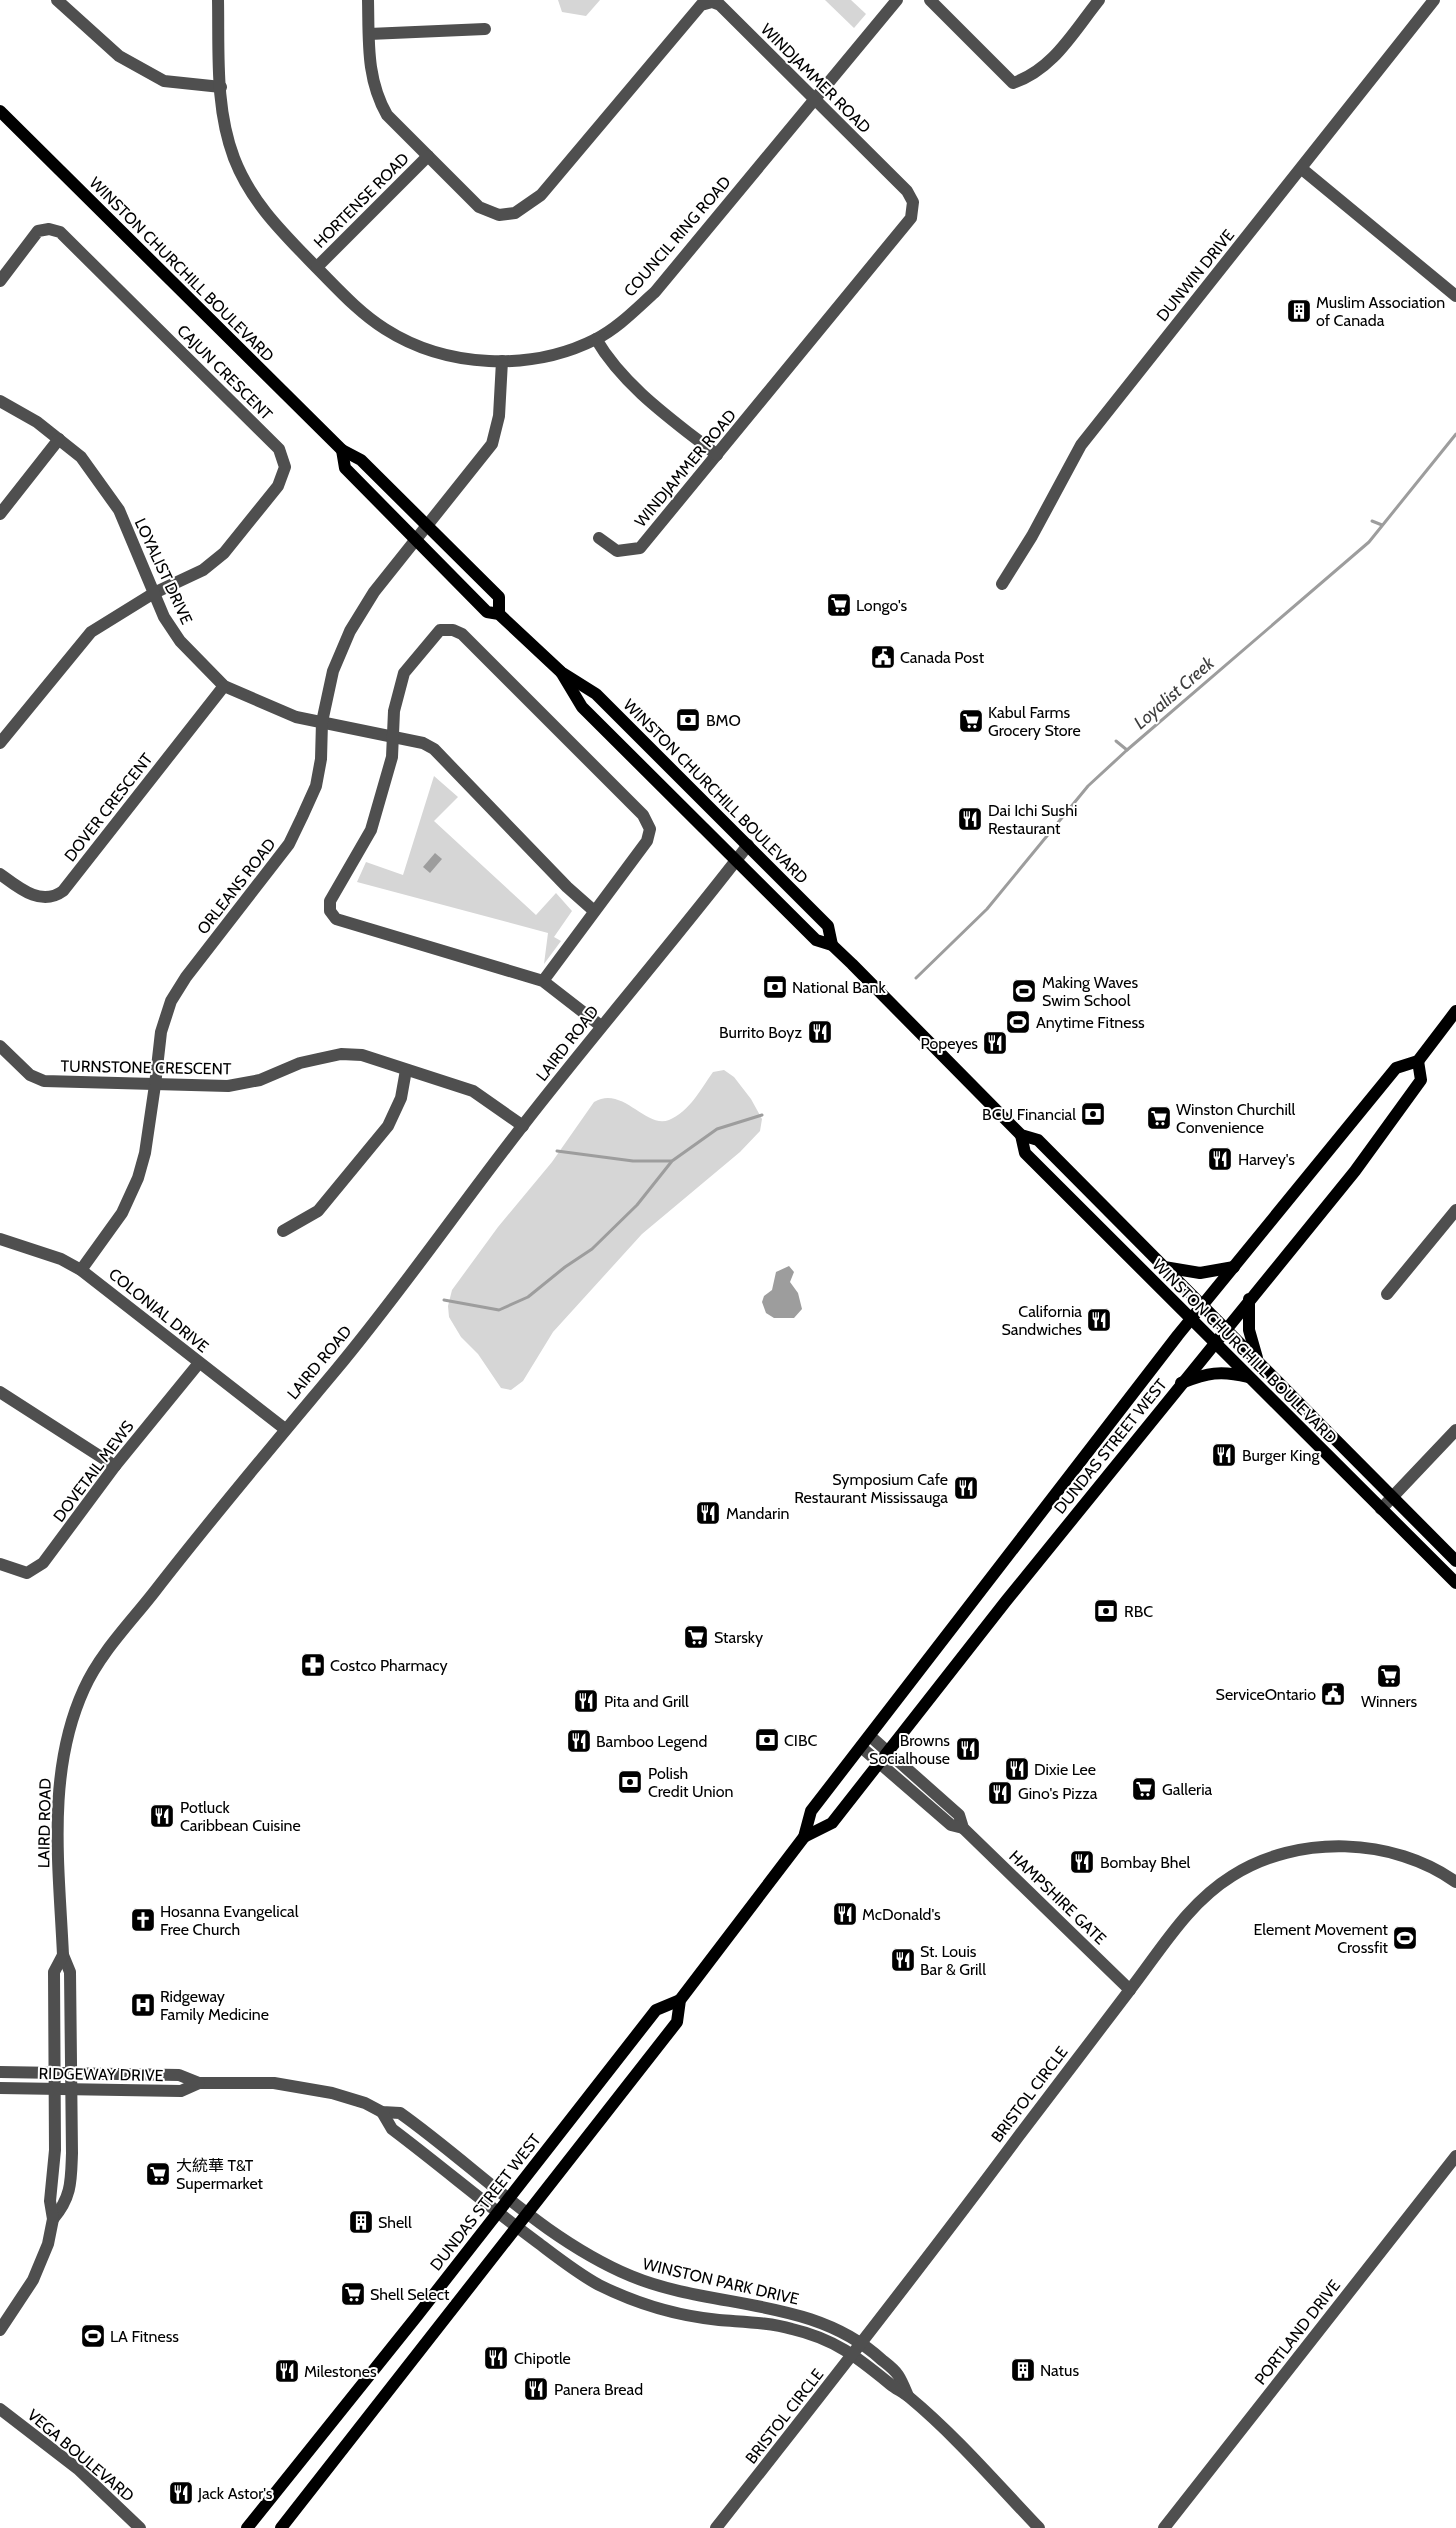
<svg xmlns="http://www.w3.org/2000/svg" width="1456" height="2528" font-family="Cabin,'Noto Sans SC',sans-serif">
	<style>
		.green { fill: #d6d6d6 }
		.water { fill: #9d9d9d }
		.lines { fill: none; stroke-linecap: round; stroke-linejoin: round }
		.stream { stroke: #9d9d9d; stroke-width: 3 }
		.minor { stroke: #4f4f4f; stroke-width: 12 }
		.major { stroke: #000; stroke-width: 12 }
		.labels { text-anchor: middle; stroke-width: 4; stroke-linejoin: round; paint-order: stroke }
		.street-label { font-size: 16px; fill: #000; stroke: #fff }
		.poi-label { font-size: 16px; fill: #000; stroke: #fff; text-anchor: start }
		.water-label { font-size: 18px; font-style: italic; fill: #3e3e3e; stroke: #fff }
	</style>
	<rect width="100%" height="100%" fill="#fff"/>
	<g class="green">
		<path d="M 558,0 L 600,0 L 586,16 L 562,12 Z"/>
		<path d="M 825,0 L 851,0 L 866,14 L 854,28 Z"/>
		<path d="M 434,776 L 458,797 L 434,821 L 536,915 L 556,893 L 572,911 L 554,937 L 561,941 L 544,964 L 548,933 L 357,882 L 366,862 L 403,875 Z"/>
		<path d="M 724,1070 L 734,1077 L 751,1099 L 762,1119 L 760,1131 L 740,1152 L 642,1234 L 553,1332 L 523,1381 L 511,1390 L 501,1388 L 478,1354 L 461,1337 L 449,1317 L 448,1306 L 452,1290 L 498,1227 L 552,1162 L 594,1102 C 623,1085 645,1129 669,1120 C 689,1112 701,1089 713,1072 Z"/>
	</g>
	<g class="water">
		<path d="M 435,853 L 442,859 L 430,873 L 423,867 Z"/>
		<path d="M 789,1266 L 794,1272 L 790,1282 L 798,1293 L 802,1309 L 794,1318 L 774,1318 L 766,1313 L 762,1302 L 764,1296 L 772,1290 L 776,1272 Z"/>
	</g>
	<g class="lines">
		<g class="stream">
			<path d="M 1372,521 L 1382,525"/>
			<path d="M 1116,741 L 1127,750"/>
			<path d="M 916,978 L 987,909 L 1088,786 L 1127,750 L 1369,542 L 1456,434"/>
			<path d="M 557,1151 L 633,1161 L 671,1161"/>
			<path d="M 444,1300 L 499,1310 L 528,1297 L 565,1267 L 592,1249 L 637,1205 L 672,1161 L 717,1129 L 762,1115"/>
		</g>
		<g class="minor">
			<path d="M 57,0 L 119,56 L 164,81 L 221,87"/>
			<path d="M 218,0 C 219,52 215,108 234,158 C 251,202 282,232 315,266 C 337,288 358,312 385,329 C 446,368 531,372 596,339 C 618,328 637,308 655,292 L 897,0"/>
			<path d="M 368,0 C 369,41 366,78 387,115 L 479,207 L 499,215 L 515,213 L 541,195 L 701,5 L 712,2 L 720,5 L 907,191 L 913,202 L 911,218 L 640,548 L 617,551 L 599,538"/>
			<path d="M 930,0 L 1013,83 C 1053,70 1074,31 1099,0"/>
			<path d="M 369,34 L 485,29"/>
			<path d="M 1302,169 L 1456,296"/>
			<path d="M 317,267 L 428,156"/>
			<path d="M 0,281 L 38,231 L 49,229 L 60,232 L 279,449 L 285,467 L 278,486 L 224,553 L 203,570 L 154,593 L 91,632 L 0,743"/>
			<path d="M 596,339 C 624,387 674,421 717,455"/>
			<path d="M 0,401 L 37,422 L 81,457 L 119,510 L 164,617 L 180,641 L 224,686 L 296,717 L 423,743 L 434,749 L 567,887 L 593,910"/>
			<path d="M 0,514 L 59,439"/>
			<path d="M 1002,584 L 1032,536 L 1081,445 L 1434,0"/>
			<path d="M 0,874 C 19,888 41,907 63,891 L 224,686"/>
			<path d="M 543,981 L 647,841 L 650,829 L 643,815 L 462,634 L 453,630 L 440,630 L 404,673 L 394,711 L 392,757 L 371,830 L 330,901 L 330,911 L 336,919 L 543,981 L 601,1026"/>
			<path d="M 0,1046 L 30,1075 L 44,1081 L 228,1086 L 260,1080 L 300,1063 L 318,1059 L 341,1054 L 362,1055 L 473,1091 L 523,1126"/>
			<path d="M 283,1231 L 318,1211 L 388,1126 L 401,1098 L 406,1070"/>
			<path d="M 0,1239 L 61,1259 L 81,1270 L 285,1429"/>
			<path d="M 81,1270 L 122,1213 L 138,1178 L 145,1153 L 155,1085 L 161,1032 L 171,1001 L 186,977 L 289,844 L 302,817 L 316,786 L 321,759 L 322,722 L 333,671 L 350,631 L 374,592 L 492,444 L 499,416 L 502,361"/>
			<path d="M 1387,1294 L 1456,1210"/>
			<path d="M 0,1392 L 115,1466"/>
			<path d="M 1381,1509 L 1456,1430"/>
			<path d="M 0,1564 L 27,1573 L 43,1563 L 115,1466 L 199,1363"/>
			<path d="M 870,1736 L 959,1815 L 963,1828 L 1130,1990"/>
			<path d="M 861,1747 L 951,1825 L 963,1828"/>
			<path d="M 0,2072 L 179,2075 L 199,2083 L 274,2083 L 332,2093 L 365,2103 L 382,2112 L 400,2113 C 476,2167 543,2239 631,2276 C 713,2310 813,2296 882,2360 C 887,2364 894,2369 898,2375 C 902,2381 905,2389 908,2396"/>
			<path d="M 0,2088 L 181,2091 L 199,2083"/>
			<path d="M 382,2112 L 392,2129 C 441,2166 488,2206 537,2242 C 557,2257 577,2273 599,2285 C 635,2303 678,2316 719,2320 C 743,2322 768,2322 792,2329 C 835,2339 857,2357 890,2384 C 896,2389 903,2392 909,2397 C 956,2436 997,2484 1039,2528"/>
			<path d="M 53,2219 C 72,2197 71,2180 72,2153 L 70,1972 L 63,1955 C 59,1867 46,1772 84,1689 C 100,1653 131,1622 155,1591 C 213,1516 274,1444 335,1371 C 401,1292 460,1206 524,1124 C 597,1030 675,940 748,845"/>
			<path d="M 0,2330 L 33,2280 L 48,2244 L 53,2219 L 50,2201 L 55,2150 L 54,1972 L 63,1955"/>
			<path d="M 0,2409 L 78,2469 L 140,2528"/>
			<path d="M 716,2528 C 818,2399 920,2269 1018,2137 C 1055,2088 1092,2040 1129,1991 C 1161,1950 1187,1904 1232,1876 C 1298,1834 1393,1837 1456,1882"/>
			<path d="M 1164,2528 L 1456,2156"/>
		</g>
		<g class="major">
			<path d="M 0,111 L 342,450 L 361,460 L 499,597 L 499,614"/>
			<path d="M 342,450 L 345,468 L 487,612 L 499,614 L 561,672 L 596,694 L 828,926 L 832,945"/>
			<path d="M 561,672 L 582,707 L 816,940 L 832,945 L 852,964 L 1021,1135 L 1038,1140 L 1456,1561"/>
			<path d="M 1021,1135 L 1025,1153 L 1456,1583"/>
			<path d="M 1164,1267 L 1200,1273 L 1234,1267"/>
			<path d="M 1249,1299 L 1249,1330 L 1257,1358"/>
			<path d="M 1181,1383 C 1208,1373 1220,1370 1248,1377"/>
			<path d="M 804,1837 L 832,1823 L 1006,1601 L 1355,1171 L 1421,1080 L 1418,1061"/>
			<path d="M 247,2528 L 417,2316 L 656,2010 L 680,2000"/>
			<path d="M 281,2528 L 677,2022 L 680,2000 L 804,1837 L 811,1811 L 1178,1335 L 1396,1068 L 1418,1061 L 1456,1011"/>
		</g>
	</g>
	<defs>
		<symbol id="building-square" viewBox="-11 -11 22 22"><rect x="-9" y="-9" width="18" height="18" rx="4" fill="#000" stroke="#fff"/><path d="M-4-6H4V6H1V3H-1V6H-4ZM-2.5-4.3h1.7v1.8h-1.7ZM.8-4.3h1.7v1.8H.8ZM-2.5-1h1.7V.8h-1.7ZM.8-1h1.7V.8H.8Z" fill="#fff"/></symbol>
		<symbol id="supermarket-square" viewBox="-11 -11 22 22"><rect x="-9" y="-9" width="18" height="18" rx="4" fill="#000" stroke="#fff"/><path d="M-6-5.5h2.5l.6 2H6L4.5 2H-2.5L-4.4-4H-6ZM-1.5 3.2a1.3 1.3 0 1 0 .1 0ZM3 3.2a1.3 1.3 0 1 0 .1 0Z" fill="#fff"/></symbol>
		<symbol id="civic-square" viewBox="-11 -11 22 22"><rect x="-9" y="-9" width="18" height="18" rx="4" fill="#000" stroke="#fff"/><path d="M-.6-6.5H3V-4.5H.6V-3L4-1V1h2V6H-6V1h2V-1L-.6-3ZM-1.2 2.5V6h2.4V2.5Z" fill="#fff"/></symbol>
		<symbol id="bank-square" viewBox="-11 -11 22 22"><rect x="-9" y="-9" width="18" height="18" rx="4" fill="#000" stroke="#fff"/><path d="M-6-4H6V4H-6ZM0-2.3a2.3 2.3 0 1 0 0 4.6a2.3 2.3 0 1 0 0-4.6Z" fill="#fff"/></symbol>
		<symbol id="restaurant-square" viewBox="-11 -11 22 22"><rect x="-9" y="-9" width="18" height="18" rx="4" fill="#000" stroke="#fff"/><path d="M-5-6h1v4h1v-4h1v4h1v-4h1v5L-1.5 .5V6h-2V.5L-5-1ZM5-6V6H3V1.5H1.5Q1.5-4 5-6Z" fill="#fff"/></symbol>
		<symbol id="stadium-square" viewBox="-11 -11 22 22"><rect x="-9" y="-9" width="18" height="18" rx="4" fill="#000" stroke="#fff"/><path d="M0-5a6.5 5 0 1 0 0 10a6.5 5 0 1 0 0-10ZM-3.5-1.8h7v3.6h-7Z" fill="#fff"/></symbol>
		<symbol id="pharmacy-square" viewBox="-11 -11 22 22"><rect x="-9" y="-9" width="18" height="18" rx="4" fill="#000" stroke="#fff"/><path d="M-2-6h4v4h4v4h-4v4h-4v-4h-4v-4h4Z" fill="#fff"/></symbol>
		<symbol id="church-square" viewBox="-11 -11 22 22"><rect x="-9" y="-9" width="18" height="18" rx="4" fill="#000" stroke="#fff"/><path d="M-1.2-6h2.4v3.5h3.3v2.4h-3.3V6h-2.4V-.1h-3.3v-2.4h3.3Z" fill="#fff"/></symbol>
		<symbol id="hospital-square" viewBox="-11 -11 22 22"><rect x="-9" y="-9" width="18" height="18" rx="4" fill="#000" stroke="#fff"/><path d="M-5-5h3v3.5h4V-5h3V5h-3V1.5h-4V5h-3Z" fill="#fff"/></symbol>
	</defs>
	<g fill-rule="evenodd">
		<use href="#building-square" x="1285" y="297" width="28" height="28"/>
		<use href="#supermarket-square" x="825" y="591" width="28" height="28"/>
		<use href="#civic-square" x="869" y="643" width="28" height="28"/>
		<use href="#bank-square" x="674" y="706" width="28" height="28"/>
		<use href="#supermarket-square" x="957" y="707" width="28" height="28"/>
		<use href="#restaurant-square" x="956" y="805" width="28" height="28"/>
		<use href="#bank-square" x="761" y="973" width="28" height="28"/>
		<use href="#stadium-square" x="1010" y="977" width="28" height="28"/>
		<use href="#stadium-square" x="1004" y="1008" width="28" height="28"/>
		<use href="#restaurant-square" x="806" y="1018" width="28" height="28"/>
		<use href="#restaurant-square" x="981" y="1029" width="28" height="28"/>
		<use href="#bank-square" x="1079" y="1100" width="28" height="28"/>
		<use href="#supermarket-square" x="1145" y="1104" width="28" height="28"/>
		<use href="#restaurant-square" x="1206" y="1145" width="28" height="28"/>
		<use href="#restaurant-square" x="1085" y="1306" width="28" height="28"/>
		<use href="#restaurant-square" x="1210" y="1441" width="28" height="28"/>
		<use href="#restaurant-square" x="952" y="1474" width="28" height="28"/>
		<use href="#restaurant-square" x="694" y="1499" width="28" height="28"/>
		<use href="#bank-square" x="1092" y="1597" width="28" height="28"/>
		<use href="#supermarket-square" x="682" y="1623" width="28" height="28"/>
		<use href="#pharmacy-square" x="299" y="1651" width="28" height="28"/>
		<use href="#supermarket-square" x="1375" y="1662" width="28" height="28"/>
		<use href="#civic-square" x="1319" y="1680" width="28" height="28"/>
		<use href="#restaurant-square" x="572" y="1687" width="28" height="28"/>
		<use href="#bank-square" x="753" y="1726" width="28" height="28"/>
		<use href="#restaurant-square" x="565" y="1727" width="28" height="28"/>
		<use href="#restaurant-square" x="954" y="1735" width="28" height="28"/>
		<use href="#restaurant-square" x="1003" y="1755" width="28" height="28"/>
		<use href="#bank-square" x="616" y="1768" width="28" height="28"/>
		<use href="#supermarket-square" x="1130" y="1775" width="28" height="28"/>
		<use href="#restaurant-square" x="986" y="1779" width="28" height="28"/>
		<use href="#restaurant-square" x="148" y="1802" width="28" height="28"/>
		<use href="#restaurant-square" x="1068" y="1848" width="28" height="28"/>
		<use href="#restaurant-square" x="831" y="1900" width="28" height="28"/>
		<use href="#church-square" x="129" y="1906" width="28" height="28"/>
		<use href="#stadium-square" x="1391" y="1924" width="28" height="28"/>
		<use href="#restaurant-square" x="889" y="1946" width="28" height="28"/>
		<use href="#hospital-square" x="129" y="1991" width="28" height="28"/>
		<use href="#supermarket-square" x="144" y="2160" width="28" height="28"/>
		<use href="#building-square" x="347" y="2208" width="28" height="28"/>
		<use href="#supermarket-square" x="339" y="2280" width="28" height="28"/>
		<use href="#stadium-square" x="79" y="2322" width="28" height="28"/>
		<use href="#restaurant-square" x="482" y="2344" width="28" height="28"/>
		<use href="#building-square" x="1009" y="2356" width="28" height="28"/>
		<use href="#restaurant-square" x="273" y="2357" width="28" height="28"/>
		<use href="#restaurant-square" x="522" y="2375" width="28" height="28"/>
		<use href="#restaurant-square" x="167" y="2479" width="28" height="28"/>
	</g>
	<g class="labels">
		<g class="street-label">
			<text transform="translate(816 78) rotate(45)" y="6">WINDJAMMER ROAD</text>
			<text transform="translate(361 200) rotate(-45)" y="6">HORTENSE ROAD</text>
			<text transform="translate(677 236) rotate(-49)" y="6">COUNCIL RING ROAD</text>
			<text transform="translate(182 269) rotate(45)" y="6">WINSTON CHURCHILL BOULEVARD</text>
			<text transform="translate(1195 275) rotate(-51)" y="6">DUNWIN DRIVE</text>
			<text transform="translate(225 372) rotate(45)" y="6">CAJUN CRESCENT</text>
			<text transform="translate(685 468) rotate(-50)" y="6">WINDJAMMER ROAD</text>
			<text transform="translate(164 571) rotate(65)" y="6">LOYALIST DRIVE</text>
			<text transform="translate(716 791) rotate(45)" y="6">WINSTON CHURCHILL BOULEVARD</text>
			<text transform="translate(108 807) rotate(-52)" y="6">DOVER CRESCENT</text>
			<text transform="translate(236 886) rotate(-52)" y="6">ORLEANS ROAD</text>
			<text transform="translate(567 1043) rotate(-52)" y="6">LAIRD ROAD</text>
			<text transform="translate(146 1067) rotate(1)" y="6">TURNSTONE CRESCENT</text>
			<text transform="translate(159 1310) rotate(39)" y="6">COLONIAL DRIVE</text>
			<text transform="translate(1245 1351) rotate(45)" y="6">WINSTON CHURCHILL BOULEVARD</text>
			<text transform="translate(319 1362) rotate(-50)" y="6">LAIRD ROAD</text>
			<text transform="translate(1110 1446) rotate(-51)" y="6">DUNDAS STREET WEST</text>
			<text transform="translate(93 1471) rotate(-53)" y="6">DOVETAIL MEWS</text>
			<text transform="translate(44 1823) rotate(-89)" y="6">LAIRD ROAD</text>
			<text transform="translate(1058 1897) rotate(44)" y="6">HAMPSHIRE GATE</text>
			<text transform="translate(101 2074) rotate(1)" y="6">RIDGEWAY DRIVE</text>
			<text transform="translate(1029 2094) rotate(-53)" y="6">BRISTOL CIRCLE</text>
			<text transform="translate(485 2202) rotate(-52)" y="6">DUNDAS STREET WEST</text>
			<text transform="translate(721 2281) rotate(13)" y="6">WINSTON PARK DRIVE</text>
			<text transform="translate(1297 2332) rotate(-52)" y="6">PORTLAND DRIVE</text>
			<text transform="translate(784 2416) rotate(-52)" y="6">BRISTOL CIRCLE</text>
			<text transform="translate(81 2455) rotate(40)" y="6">VEGA BOULEVARD</text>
		</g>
		<g class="poi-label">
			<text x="1316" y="308">Muslim Association<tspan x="1316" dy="18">of Canada</tspan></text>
			<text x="856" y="611">Longo's</text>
			<text x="900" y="663">Canada Post</text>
			<text x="988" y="718">Kabul Farms<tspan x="988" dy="18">Grocery Store</tspan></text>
			<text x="706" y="726">BMO</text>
			<text x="988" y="816">Dai Ichi Sushi<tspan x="988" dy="18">Restaurant</tspan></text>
			<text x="1042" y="988">Making Waves<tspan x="1042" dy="18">Swim School</tspan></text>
			<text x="792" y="993">National Bank</text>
			<text x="1036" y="1028">Anytime Fitness</text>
			<text x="802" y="1038" text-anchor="end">Burrito Boyz</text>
			<text x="978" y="1049" text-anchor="end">Popeyes</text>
			<text x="1176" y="1115">Winston Churchill<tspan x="1176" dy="18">Convenience</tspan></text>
			<text x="1076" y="1120" text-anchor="end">BCU Financial</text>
			<text x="1238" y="1165">Harvey's</text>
			<text x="1082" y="1317" text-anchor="end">California<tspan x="1082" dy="18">Sandwiches</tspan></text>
			<text x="1242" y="1461">Burger King</text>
			<text x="948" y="1485" text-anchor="end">Symposium Cafe<tspan x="948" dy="18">Restaurant Mississauga</tspan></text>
			<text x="726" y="1519">Mandarin</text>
			<text x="1124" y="1617">RBC</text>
			<text x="714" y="1643">Starsky</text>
			<text x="330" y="1671">Costco Pharmacy</text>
			<text x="1316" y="1700" text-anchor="end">ServiceOntario</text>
			<text x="604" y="1707">Pita and Grill</text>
			<text x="1389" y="1707" text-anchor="middle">Winners</text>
			<text x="784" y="1746">CIBC</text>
			<text x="950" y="1746" text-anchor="end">Browns<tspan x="950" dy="18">Socialhouse</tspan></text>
			<text x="596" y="1747">Bamboo Legend</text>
			<text x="1034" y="1775">Dixie Lee</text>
			<text x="648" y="1779">Polish<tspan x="648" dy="18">Credit Union</tspan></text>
			<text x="1162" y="1795">Galleria</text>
			<text x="1018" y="1799">Gino's Pizza</text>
			<text x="180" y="1813">Potluck<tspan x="180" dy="18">Caribbean Cuisine</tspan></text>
			<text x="1100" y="1868">Bombay Bhel</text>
			<text x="160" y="1917">Hosanna Evangelical<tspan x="160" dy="18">Free Church</tspan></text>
			<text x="862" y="1920">McDonald's</text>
			<text x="1388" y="1935" text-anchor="end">Element Movement<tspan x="1388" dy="18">Crossfit</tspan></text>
			<text x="920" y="1957">St. Louis<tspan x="920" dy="18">Bar &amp; Grill</tspan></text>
			<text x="160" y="2002">Ridgeway<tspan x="160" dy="18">Family Medicine</tspan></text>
			<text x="176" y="2171">大統華 T&amp;T<tspan x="176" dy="18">Supermarket</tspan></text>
			<text x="378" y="2228">Shell</text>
			<text x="370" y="2300">Shell Select</text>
			<text x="110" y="2342">LA Fitness</text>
			<text x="514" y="2364">Chipotle</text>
			<text x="1040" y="2376">Natus</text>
			<text x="304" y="2377">Milestones</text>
			<text x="554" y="2395">Panera Bread</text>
			<text x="198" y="2499">Jack Astor's</text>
		</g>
		<g class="water-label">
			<text transform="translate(1174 693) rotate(-41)" y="6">Loyalist Creek</text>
		</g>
	</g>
</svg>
